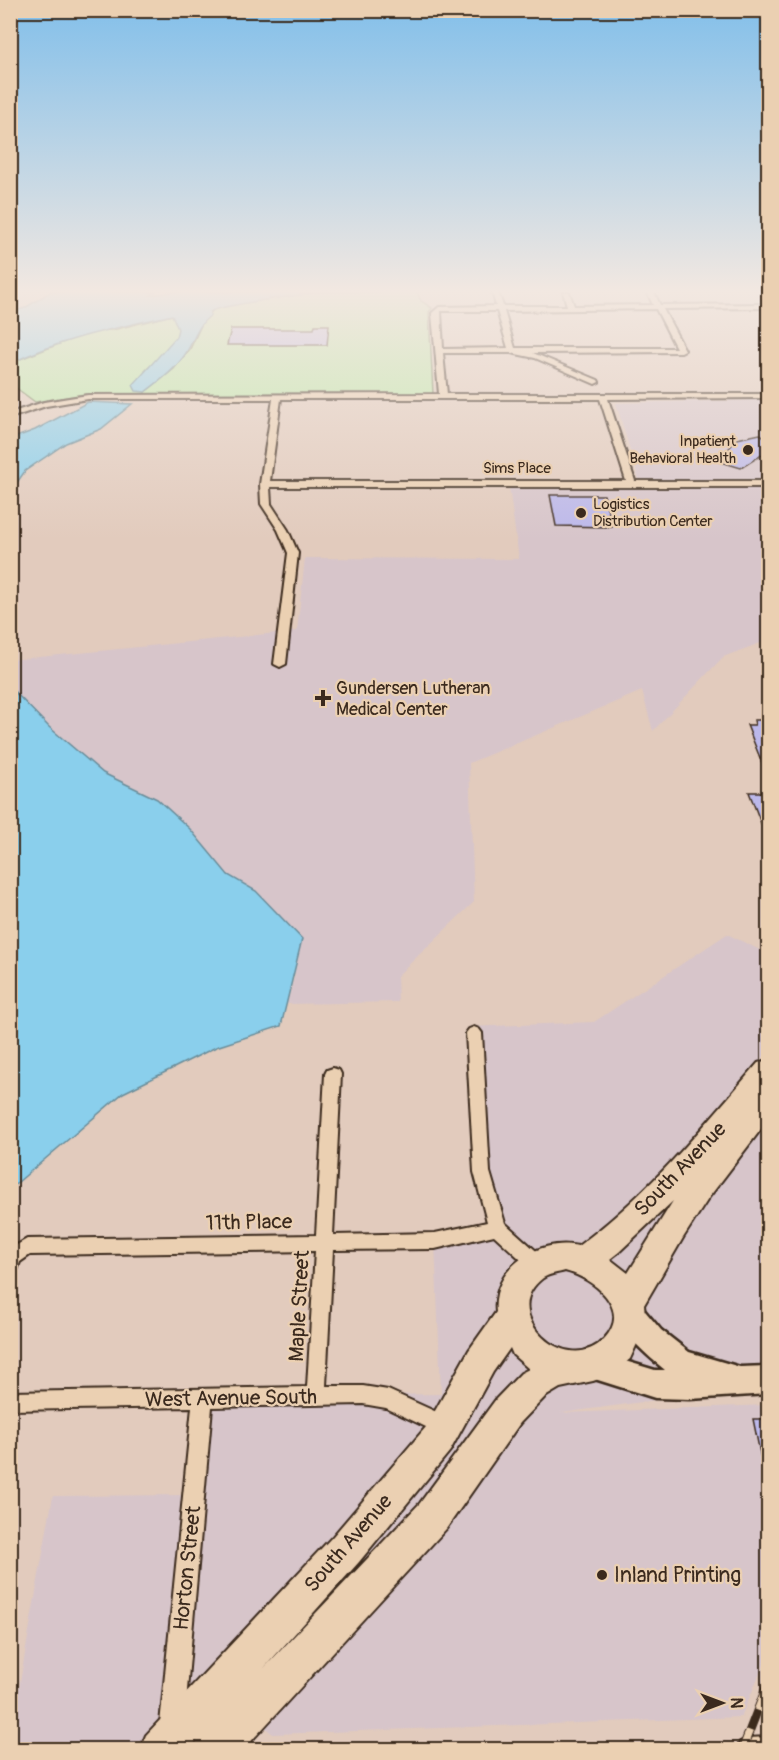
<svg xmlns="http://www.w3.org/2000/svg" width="779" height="1760" font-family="Pangolin,sans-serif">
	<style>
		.built { fill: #d7c5ca }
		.green { fill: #bceaa8; stroke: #7c8a63; stroke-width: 1.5 }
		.water { fill: #8acfec; stroke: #6a8d9a; stroke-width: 1.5 }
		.building { fill: #bcb8ea; stroke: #3b2a1e; stroke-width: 1.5 }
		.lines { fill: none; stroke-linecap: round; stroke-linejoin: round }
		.street-casing { stroke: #3b2a1e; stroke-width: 4 }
		.primary-casing { stroke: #3b2a1e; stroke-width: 5 }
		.highway-casing { stroke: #3b2a1e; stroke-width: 4 }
		.street { fill: #ebd0b2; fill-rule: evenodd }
		.primary { fill: #ebd0b2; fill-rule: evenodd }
		.highway { fill: #ebd0b2; fill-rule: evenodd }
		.rail-casing { stroke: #3b2a1e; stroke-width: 9 }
		.rail { stroke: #ebd0b2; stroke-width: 7; stroke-dasharray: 21; stroke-linecap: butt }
		.poi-dot { fill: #3b2a1e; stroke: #ebd0b2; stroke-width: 2 }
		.labels { text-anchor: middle; stroke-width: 4.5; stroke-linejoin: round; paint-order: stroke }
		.far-poi-label { font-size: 15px; fill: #3b2a1e; stroke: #ebd0b2; text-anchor: end }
		.far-street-label { font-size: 15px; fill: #3b2a1e; stroke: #ebd0b2 }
		.poi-label { font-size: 18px; fill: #3b2a1e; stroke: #ebd0b2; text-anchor: start }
		.near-street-label { font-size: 21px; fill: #3b2a1e; stroke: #ebd0b2 }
		.near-poi-label { font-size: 21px; fill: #3b2a1e; stroke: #ebd0b2; text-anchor: start }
	</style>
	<rect width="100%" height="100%" fill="#e2cbbd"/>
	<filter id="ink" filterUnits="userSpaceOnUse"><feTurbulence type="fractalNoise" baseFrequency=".0167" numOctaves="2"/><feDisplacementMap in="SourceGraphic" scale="12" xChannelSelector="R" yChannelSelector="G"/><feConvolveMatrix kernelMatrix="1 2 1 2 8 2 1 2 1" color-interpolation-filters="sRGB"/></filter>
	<g filter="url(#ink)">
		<g class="built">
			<path d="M 768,400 L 768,640 L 723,657 L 653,731 L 642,691 L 469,763 L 474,902 L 397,976 L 398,1002 L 287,1004 L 295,974 L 256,891 L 228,875 L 190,829 L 157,799 L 103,773 L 49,727 L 12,689 L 10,660 L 297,631 L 305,558 L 519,559 L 509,487 L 641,487 L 616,403 Z"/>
			<path d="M 727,934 L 768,954 L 768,1051 L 729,1099 L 768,1123 L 768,1385 L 561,1413 L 768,1405 L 768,1655 L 741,1717 L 273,1734 L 263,1726 L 232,1749 L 11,1750 L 11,1733 L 53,1496 L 194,1495 L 203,1398 L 441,1394 L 435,1241 L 497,1227 L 472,1063 L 468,1027 L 594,1022 Z"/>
		</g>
		<path class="green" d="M 319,292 L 417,292 L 421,301 L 432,308 L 429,312 L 433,394 L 85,394 L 35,402 L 11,384 L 10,363 L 85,334 L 99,330 L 113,330 L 172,315 C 175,319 178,324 178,329 C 178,345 155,361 145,371 L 145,392 L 174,369 L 190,349 L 203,321 L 216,307 Z"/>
		<g class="water">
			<path d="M 50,292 L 155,292 L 151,295 L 173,292 L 319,292 C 303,295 217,305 210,312 L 210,316 C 198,324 193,343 184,356 C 174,371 159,381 145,392 L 136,391 L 133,385 L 176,337 L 178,329 L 172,315 C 115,328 64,338 11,363 L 11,312 L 25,308 Z"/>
			<path d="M 88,402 L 132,404 L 101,429 L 66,443 L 25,471 L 11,491 L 11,439 L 35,430 Z"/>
			<path d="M 11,675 L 12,689 L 49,727 L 103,773 L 157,799 L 190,829 L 228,875 L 256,891 L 302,939 L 281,1026 L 216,1047 L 123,1093 L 11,1188 Z"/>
		</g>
		<g class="building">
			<path d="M 315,325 L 329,325 L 327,345 L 227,345 L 231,329 L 314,329 Z"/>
			<path d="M 760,434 L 768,439 L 768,456 L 763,454 L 741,468 L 718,461 L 737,439 Z"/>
			<path d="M 550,495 L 604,495 L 612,527 L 556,526 Z"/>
			<path d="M 754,720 L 768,720 L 768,778 L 747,725 L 755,725 Z"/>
			<path d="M 749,792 L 768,792 L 768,839 L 767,839 Z"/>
			<path d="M 753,1419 L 768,1419 L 768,1468 L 763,1468 Z"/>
		</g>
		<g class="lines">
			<defs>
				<g id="street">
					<path d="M 492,292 L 498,292 L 503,306 L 567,306 L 563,292 L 569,292 L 574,306 L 653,305 L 647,292 L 654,292 L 660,305 L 768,304 L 768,308 L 663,309 L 685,350 L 681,352 L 533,353 L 598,380 L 599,382 L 595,384 L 535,358 L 511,353 L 443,353 L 447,394 L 768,394 L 768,398 L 608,399 L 635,481 L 768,481 L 768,487 L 270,487 L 271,504 L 288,530 L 298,553 L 286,664 L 280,667 L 274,664 L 288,553 L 278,530 L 261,504 L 260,484 L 273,399 L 88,399 L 46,406 L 10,418 L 10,413 L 44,402 L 88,395 L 439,394 L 432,313 L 439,307 L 496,306 ZM 656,309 L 676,348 L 515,348 L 504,311 ZM 441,311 L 497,311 L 508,348 L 443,349 ZM 281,399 L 600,399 L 626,481 L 270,481 Z"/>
					<path d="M 474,1027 L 479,1029 L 482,1033 L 490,1172 L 505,1223 L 543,1257 L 546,1263 L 543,1269 L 537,1271 L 531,1269 L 494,1235 L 435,1249 L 333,1250 L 326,1386 L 363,1386 L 388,1390 L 452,1419 L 455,1426 L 452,1433 L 445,1436 L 386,1408 L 363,1404 L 212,1407 L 184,1724 L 180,1732 L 172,1736 L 164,1732 L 160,1724 L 192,1407 L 10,1410 L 10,1392 L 307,1387 L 315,1251 L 30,1255 L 20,1262 L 16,1273 L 10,1275 L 10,1249 L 27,1239 L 316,1235 L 325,1074 L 327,1070 L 333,1068 L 339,1070 L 341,1074 L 333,1235 L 435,1233 L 487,1222 L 474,1172 L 466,1033 L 469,1029 Z"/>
					<path d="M 768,1737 L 768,1750 L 737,1750 L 740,1742 L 748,1738 Z"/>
				</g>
				<path id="primary" d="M 630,1301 L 640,1305 L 661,1330 L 689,1352 L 740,1367 L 768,1366 L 768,1394 L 690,1399 L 655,1398 L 582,1375 L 577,1365 L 582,1355 L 592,1351 L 655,1370 L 665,1370 C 646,1354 626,1338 616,1314 L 620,1305 Z"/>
				<path id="highway" d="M 768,1060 L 768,1120 L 710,1196 L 683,1238 L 644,1305 L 646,1324 L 630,1359 L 610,1375 L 593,1381 L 560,1388 L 545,1397 L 520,1423 L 446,1529 L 243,1750 L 193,1750 L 197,1741 L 189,1750 L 140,1750 L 146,1735 L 333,1536 L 426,1427 L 469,1350 L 496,1312 C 491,1269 538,1237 578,1246 C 648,1195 702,1128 758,1063 ZM 673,1201 L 628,1273 L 610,1259 L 619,1252 ZM 565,1271 C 593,1278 633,1309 604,1339 C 567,1379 496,1313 543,1278 C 549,1274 558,1273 565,1271 ZM 510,1348 L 513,1355 L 529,1369 L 521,1373 L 496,1399 L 420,1503 L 263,1669 L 359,1562 L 450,1451 L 493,1372 Z"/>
			</defs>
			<use href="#street" class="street-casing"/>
			<use href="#primary" class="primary-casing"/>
			<use href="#highway" class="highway-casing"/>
			<use href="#street" class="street"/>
			<use href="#primary" class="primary"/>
			<use href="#highway" class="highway"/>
			<defs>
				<path id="rail" d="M 742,1750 L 768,1683"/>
			</defs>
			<use href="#rail" class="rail-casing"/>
			<use href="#rail" class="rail"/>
		</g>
	</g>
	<linearGradient id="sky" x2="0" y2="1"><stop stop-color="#82bfea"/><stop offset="0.54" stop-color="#f2e8e1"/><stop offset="1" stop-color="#f2e8e1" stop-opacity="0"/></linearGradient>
	<rect width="779" height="539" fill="url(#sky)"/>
	<g class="poi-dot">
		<circle cx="748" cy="450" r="6"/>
		<circle cx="581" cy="513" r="6"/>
		<path d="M320 689h6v6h6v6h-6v6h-6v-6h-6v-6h6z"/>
		<circle cx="602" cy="1575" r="6"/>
	</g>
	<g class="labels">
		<g class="far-poi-label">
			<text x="736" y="446">Inpatient<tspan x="736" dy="17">Behavioral Health</tspan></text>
			<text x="593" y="509" text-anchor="start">Logistics<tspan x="593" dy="17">Distribution Center</tspan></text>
		</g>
		<g class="far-street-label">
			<text x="517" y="473">Sims Place</text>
		</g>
		<g class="poi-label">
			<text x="336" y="694">Gundersen Lutheran<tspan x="336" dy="21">Medical Center</tspan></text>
		</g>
		<g class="near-street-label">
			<text transform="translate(680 1169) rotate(-46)" y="7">South Avenue</text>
			<text transform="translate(249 1222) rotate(-1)" y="7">11th Place</text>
			<text transform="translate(299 1306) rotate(-87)" y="7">Maple Street</text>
			<text transform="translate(231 1398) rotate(-1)" y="7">West Avenue South</text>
			<text transform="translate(348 1543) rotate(-49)" y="7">South Avenue</text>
			<text transform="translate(187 1568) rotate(-84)" y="7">Horton Street</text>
		</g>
		<g class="near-poi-label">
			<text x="614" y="1582">Inland Printing</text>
		</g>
	</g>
	<rect width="779" height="1760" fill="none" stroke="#ebd0b2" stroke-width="36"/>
	<rect x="18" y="18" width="743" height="1724" fill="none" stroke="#3b2a1e" stroke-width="2" filter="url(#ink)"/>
	<g transform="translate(722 1703) rotate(90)" stroke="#ebd0b2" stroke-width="4.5" paint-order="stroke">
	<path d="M0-4.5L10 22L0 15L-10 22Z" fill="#3b2a1e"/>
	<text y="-9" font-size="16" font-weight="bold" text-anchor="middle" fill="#3b2a1e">N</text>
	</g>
</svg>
